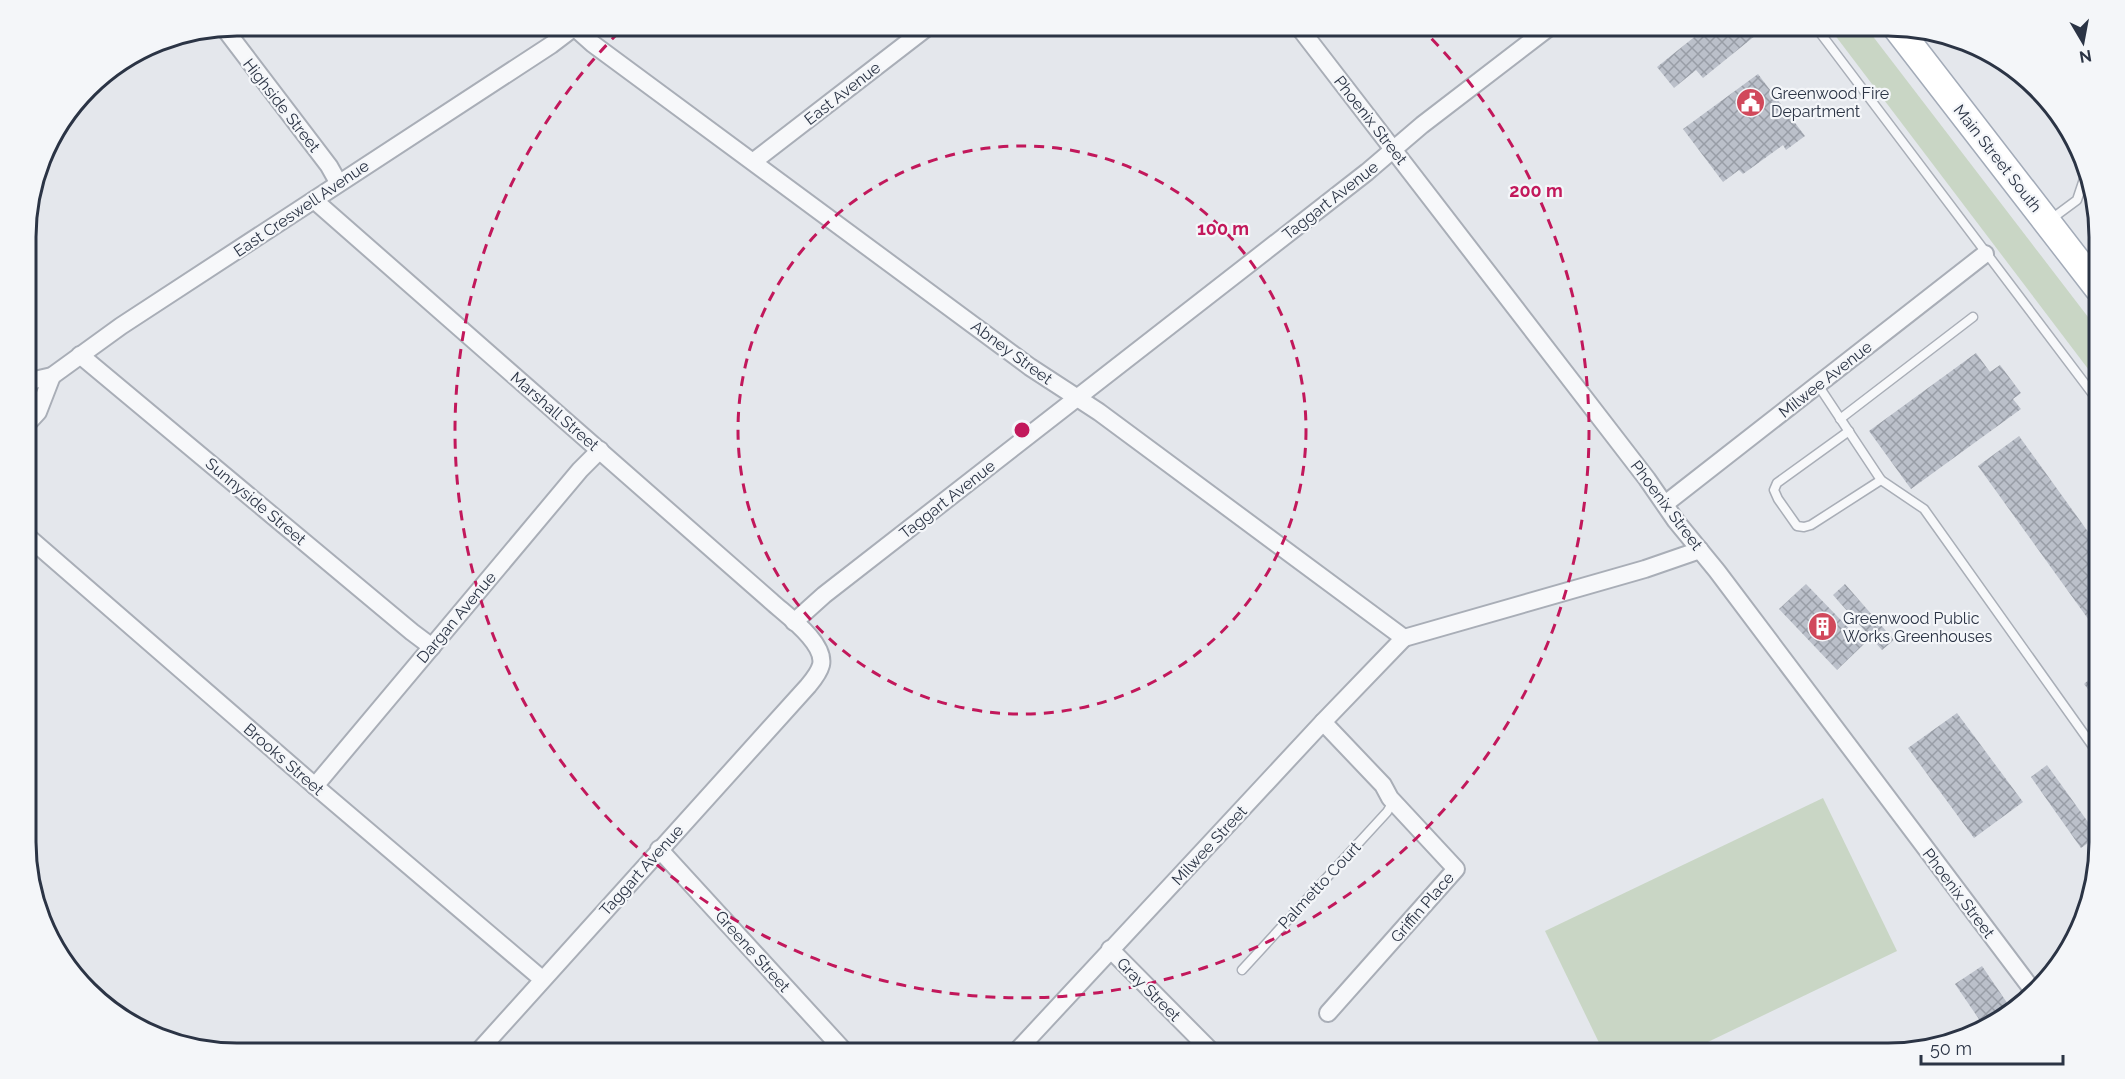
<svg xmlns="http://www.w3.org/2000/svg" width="2125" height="1079" font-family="Raleway,sans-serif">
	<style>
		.grass { fill: #c9d6c5 }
		.building { fill: url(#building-cross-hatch) }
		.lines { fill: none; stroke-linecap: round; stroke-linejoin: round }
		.service-casing { stroke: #a9aeb7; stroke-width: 11 }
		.minor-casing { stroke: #a9aeb7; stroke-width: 20 }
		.primary-casing { stroke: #a3abb8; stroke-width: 30 }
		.service { stroke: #f7f8fa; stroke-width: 8 }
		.minor { stroke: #f7f8fa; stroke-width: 16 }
		.primary { stroke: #fff; stroke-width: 27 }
		.ring { fill: none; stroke: #c2185b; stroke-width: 3; stroke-dasharray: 10 8 }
		.labels { text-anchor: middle; stroke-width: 4.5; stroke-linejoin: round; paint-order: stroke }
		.street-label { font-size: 16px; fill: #2b3445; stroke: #f4f6f9 }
		.poi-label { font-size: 16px; fill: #2b3445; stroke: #f4f6f9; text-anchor: start }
		.rim { fill: none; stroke: #2b3445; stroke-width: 3 }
		.centre { fill: #c2185b; stroke: #f4f6f9; stroke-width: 3 }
		.ring-label { font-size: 18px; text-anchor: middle; font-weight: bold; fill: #c2185b; stroke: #f4f6f9; stroke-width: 4.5; stroke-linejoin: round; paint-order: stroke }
	</style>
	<defs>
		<pattern id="building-cross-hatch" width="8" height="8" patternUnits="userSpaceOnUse" patternTransform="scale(1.5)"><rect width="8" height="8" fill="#bbc0ca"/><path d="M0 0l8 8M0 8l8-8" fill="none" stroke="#989da6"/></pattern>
	</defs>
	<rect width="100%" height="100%" fill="#e4e7ec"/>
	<g class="grass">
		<path d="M 1828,26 L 1865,26 L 2098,330 L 2098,382 Z"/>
		<path d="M 1823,798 L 1897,951 L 1685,1053 L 1604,1053 L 1545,931 Z"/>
	</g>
	<g class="building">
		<path d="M 1708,26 L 1748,26 L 1756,35 L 1703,78 L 1696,70 L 1674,88 L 1657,67 Z"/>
		<path d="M 1758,74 L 1805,136 L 1786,150 L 1783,145 L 1743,174 L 1739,170 L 1723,182 L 1683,129 Z"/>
		<path d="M 1976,353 L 1990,372 L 2000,365 L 2021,393 L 2013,399 L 2021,409 L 1911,489 L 1869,431 Z"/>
		<path d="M 2019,436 L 2099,547 L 2099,634 L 1978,466 Z"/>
		<path d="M 1806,584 L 1864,644 L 1837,670 L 1779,609 Z"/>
		<path d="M 1845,584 L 1894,640 L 1882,650 L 1833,595 Z"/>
		<path d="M 2099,671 L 2099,703 L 2084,684 Z"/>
		<path d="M 1957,713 L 2023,802 L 1974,838 L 1908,748 Z"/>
		<path d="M 2047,765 L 2098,836 L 2081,848 L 2031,777 Z"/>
		<path d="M 1982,966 L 2012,1010 L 2005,1018 L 1983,1025 L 1955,984 Z"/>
	</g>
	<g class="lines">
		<defs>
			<g id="service">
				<path d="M 1815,26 L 2098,401"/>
				<path d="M 2050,220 L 2077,200 L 2085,176"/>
				<path d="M 1818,385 L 1881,480 L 1924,509 L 2099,755"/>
				<path d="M 1840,419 L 1973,317"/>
				<path d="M 1849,431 L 1777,483 L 1774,490 L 1778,499 L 1797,526 L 1804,527 L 1811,525 L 1881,480"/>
				<path d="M 1242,970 L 1387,812 L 1390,807 L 1390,799"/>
			</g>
			<g id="minor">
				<path d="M 1298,26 L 1647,479 L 1676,521 L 1717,571 L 2031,988"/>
				<path d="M 574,27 L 593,44 L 1030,367 L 1099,412 L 1404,638"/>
				<path d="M 224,28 L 329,166 L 338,182"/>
				<path d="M 754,161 L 929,26"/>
				<path d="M 314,200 L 772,602 C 786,615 826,643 821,665 C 819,673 813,680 808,686 L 477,1053"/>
				<path d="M 80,355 L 412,632 L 432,647"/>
				<path d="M 26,382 L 52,376 L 121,326 L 551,45 L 576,26"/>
				<path d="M 26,425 L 38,412 L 52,376"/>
				<path d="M 1665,504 L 1985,254"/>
				<path d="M 27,536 L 315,786 L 542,979"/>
				<path d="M 794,622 L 824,595 L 1367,172 L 1422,125 L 1551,26"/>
				<path d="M 1404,638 L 1645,569 L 1700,550"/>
				<path d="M 1323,722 L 1383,785 L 1390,798 L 1456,869 L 1328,1013"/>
				<path d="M 315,786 L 580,470 L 600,450"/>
				<path d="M 659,849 L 846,1053"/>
				<path d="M 1110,949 L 1213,1053"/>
				<path d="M 1015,1053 L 1323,722 L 1404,638"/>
			</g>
			<path id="primary" d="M 1897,28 L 2098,288"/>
		</defs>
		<use href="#service" class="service-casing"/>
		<use href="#minor" class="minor-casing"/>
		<use href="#primary" class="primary-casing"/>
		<use href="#service" class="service"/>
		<use href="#minor" class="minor"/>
		<use href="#primary" class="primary"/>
	</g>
	<g class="ring">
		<circle cx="1022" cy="430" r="284"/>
		<path d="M1419 26A567 567 0 1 1 625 26"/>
	</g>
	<defs>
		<symbol id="civic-disc" viewBox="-11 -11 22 22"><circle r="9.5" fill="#d1495b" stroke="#f4f6f9"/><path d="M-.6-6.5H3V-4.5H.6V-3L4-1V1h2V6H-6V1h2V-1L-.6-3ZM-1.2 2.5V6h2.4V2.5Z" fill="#fff"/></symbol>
		<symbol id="building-disc" viewBox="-11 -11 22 22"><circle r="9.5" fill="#d1495b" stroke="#f4f6f9"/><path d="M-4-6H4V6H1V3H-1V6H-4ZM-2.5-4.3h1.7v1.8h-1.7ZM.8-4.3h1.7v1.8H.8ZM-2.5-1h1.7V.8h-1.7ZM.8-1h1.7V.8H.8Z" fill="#fff"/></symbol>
	</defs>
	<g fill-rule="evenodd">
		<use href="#civic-disc" x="1734" y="86" width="33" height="33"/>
		<use href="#building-disc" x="1806" y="610" width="33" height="33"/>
	</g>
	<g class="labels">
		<g class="street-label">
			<text transform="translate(842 93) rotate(-38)" y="6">East Avenue</text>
			<text transform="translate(282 105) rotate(52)" y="6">Highside Street</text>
			<text transform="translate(1371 120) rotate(52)" y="6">Phoenix Street</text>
			<text transform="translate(1998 158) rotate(52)" y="6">Main Street South</text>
			<text transform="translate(1330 200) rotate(-38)" y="6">Taggart Avenue</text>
			<text transform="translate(301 208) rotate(-34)" y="6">East Creswell Avenue</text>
			<text transform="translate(1012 352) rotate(36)" y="6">Abney Street</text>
			<text transform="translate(1825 379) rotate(-38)" y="6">Milwee Avenue</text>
			<text transform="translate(555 411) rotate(41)" y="6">Marshall Street</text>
			<text transform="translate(947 499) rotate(-38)" y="6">Taggart Avenue</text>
			<text transform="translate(256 501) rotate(40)" y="6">Sunnyside Street</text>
			<text transform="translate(1667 505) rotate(53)" y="6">Phoenix Street</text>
			<text transform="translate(456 617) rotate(-50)" y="6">Dargan Avenue</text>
			<text transform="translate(284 759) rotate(41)" y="6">Brooks Street</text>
			<text transform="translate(1209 845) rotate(-47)" y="6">Milwee Street</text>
			<text transform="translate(641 870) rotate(-48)" y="6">Taggart Avenue</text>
			<text transform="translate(1319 885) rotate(-47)" y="6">Palmetto Court</text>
			<text transform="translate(1959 893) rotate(53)" y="6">Phoenix Street</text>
			<text transform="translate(1422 907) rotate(-49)" y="6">Griffin Place</text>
			<text transform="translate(753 951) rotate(48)" y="6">Greene Street</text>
			<text transform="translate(1149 989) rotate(45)" y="6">Gray Street</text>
		</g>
		<g class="poi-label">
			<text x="1771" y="99">Greenwood Fire<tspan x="1771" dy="18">Department</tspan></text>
			<text x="1843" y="624">Greenwood Public<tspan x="1843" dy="18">Works Greenhouses</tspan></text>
		</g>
	</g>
	<path d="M0 0H2125V1079H0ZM237 36H1888A201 201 0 0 1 2089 237V842A201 201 0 0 1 1888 1043H237A201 201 0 0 1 36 842V237A201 201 0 0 1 237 36Z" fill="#f4f6f9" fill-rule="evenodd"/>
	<path class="rim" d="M237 36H1888A201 201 0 0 1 2089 237V842A201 201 0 0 1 1888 1043H237A201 201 0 0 1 36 842V237A201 201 0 0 1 237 36Z"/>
	<circle cx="1022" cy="430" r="9" class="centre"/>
	<g class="ring-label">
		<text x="1536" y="197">200 m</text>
		<text x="1223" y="235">100 m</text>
	</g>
	<g transform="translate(2083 42) rotate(170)" stroke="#f4f6f9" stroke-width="4.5" paint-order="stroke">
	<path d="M0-4.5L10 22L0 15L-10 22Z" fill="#2b3445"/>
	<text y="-9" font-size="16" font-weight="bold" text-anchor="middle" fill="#2b3445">N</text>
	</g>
	<path d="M1921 1055v9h142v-9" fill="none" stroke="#2b3445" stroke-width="3"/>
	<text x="1930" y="1055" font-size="18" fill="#2b3445" stroke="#f4f6f9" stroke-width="4.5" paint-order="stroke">50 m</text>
</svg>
